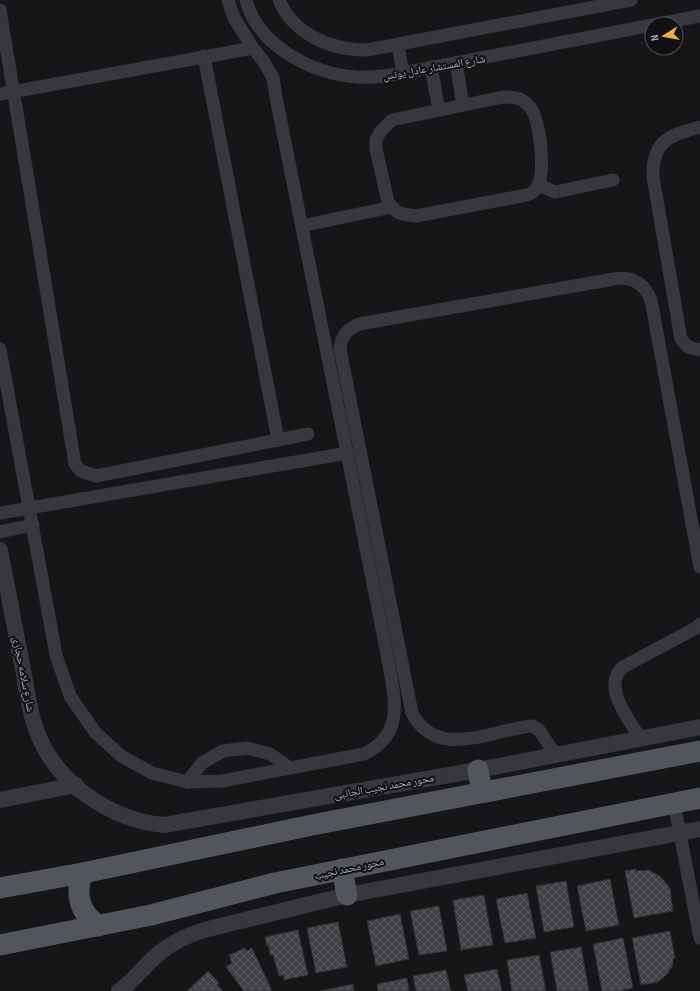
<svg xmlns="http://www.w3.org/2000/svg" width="700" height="991" font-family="'Sofia Sans Condensed','Noto Naskh Arabic',sans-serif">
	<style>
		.building { fill: url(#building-cross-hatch); stroke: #303034 }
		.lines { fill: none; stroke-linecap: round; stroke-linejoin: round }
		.minor { stroke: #37383d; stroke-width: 13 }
		.tertiary { stroke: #37383d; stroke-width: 16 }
		.primary { stroke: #53555c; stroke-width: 21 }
		.labels { text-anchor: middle; stroke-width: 4; stroke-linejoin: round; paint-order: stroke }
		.street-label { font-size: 11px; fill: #a8adb8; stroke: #111113 }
	</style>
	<defs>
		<pattern id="building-cross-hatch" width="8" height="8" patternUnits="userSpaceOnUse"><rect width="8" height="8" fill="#404145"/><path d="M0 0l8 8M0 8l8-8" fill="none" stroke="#595a5e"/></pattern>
	</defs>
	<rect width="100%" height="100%" fill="#161618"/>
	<g class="building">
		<path d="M 636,869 L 636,871 L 649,870 L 661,877 L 670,888 L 673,911 L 634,918 L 625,871 Z"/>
		<path d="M 610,879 L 619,925 L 586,931 L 577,886 Z"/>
		<path d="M 566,881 L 574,927 L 544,932 L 536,886 Z"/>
		<path d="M 527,893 L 536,938 L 505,943 L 496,899 Z"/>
		<path d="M 484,895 L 493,945 L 461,950 L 453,900 Z"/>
		<path d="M 439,906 L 447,951 L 419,955 L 410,911 Z"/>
		<path d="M 400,914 L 409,959 L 376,966 L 367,921 Z"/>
		<path d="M 338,922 L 347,967 L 316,973 L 307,928 Z"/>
		<path d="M 298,930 L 308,975 L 284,980 L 283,975 L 279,976 L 273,955 L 270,955 L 269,946 L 267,946 L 265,937 Z"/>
		<path d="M 670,931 L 675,958 L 673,959 L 673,965 L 667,974 L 658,982 L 641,985 L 632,938 Z"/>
		<path d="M 623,938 L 633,988 L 619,991 L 602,991 L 593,944 Z"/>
		<path d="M 581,947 L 589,991 L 557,991 L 550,952 Z"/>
		<path d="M 245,948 L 247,951 L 252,948 L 272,991 L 244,991 L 226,967 L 232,963 L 229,955 Z"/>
		<path d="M 539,955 L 546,991 L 512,991 L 507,960 Z"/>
		<path d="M 497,969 L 502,991 L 468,991 L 464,975 Z"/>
		<path d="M 446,970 L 451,991 L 416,991 L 413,976 Z"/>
		<path d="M 208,971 L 219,983 L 217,985 L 223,991 L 187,991 Z"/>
		<path d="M 407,978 L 409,991 L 378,991 L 377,984 Z"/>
		<path d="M 353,984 L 354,991 L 320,991 Z"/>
	</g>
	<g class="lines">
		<g class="minor">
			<path d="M 246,0 C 258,46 312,74 357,77 C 373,78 387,76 403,73 L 652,25"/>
			<path d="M 279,0 C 294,35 331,50 367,50 L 631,0"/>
			<path d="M 0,10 L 75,464 L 81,471 L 96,476 L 308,434"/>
			<path d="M 658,24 L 700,16"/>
			<path d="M 398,45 L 403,73"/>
			<path d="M 204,56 L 278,440"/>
			<path d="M 456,63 L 463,105"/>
			<path d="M 431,67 L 439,110"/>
			<path d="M 0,94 L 253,48"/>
			<path d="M 503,97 C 512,97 521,97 528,105 C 541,118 545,169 538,186 C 536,190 532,193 527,195 L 416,216 L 403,214 L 397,212 L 388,202 L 376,149 L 376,140 L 380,132 L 392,120 Z"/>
			<path d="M 700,127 C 669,135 652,141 653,177 L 681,339 L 688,347 L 700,350"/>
			<path d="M 539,185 L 555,192 L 613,180"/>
			<path d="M 311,224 L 392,207"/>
			<path d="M 0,349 L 56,655 L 70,696 L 95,732 L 121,756 L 152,773 L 187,782 L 222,781 L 364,754 C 408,733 393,693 387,654 L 276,97 L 273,78 L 264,62 L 253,48 L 234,18 L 228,0"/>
			<path d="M 0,513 L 348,453"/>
			<path d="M 0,532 L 33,525"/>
			<path d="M 640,738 C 629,719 601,686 623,667 L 696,628 L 700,624"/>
			<path d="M 555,754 L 539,730 L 532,726 C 490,730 437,761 412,713 L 340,349 C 341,336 347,329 359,324 L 614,279 C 632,276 644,283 651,300 L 700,567"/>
			<path d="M 187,782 L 202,763 L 223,751 L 247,748 L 270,754 L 290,768"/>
			<path d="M 674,803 L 700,938"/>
		</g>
		<g class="tertiary">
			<path d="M 0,550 C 8,590 15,630 23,669 C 27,692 30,716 39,737 C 60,786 112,820 164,825 L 478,770 L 700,727"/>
			<path d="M 0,800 L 76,785"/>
			<path d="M 119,991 C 135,980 146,963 162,951 C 174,941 189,935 204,930 L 347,895 L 700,829"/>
		</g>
		<g class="primary">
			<path d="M 478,770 L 482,792"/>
			<path d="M 342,869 L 347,895"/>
			<path d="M 83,873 C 74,894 80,914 99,926"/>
			<path d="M 0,888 L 83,873 L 312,825 L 700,751"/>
			<path d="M 0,945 L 151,915 L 275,883 L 700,798"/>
		</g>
	</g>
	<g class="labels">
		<g class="street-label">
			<text transform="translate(434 67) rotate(-10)" y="4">شارع المستشار عادل يونس</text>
			<text transform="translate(24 674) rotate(79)" y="4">شارع سلامه حجازى</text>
			<text transform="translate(384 786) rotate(-10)" y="4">محور محمد نجيب الجانبى</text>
			<text transform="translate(349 868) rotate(-12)" y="4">محور محمد نجيب</text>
		</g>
	</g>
	<g transform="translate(664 36) rotate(259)"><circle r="19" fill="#111113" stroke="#4d4f55"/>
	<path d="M0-3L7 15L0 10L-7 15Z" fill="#f2b134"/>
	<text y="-6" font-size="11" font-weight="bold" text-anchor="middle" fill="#a8adb8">N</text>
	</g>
</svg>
